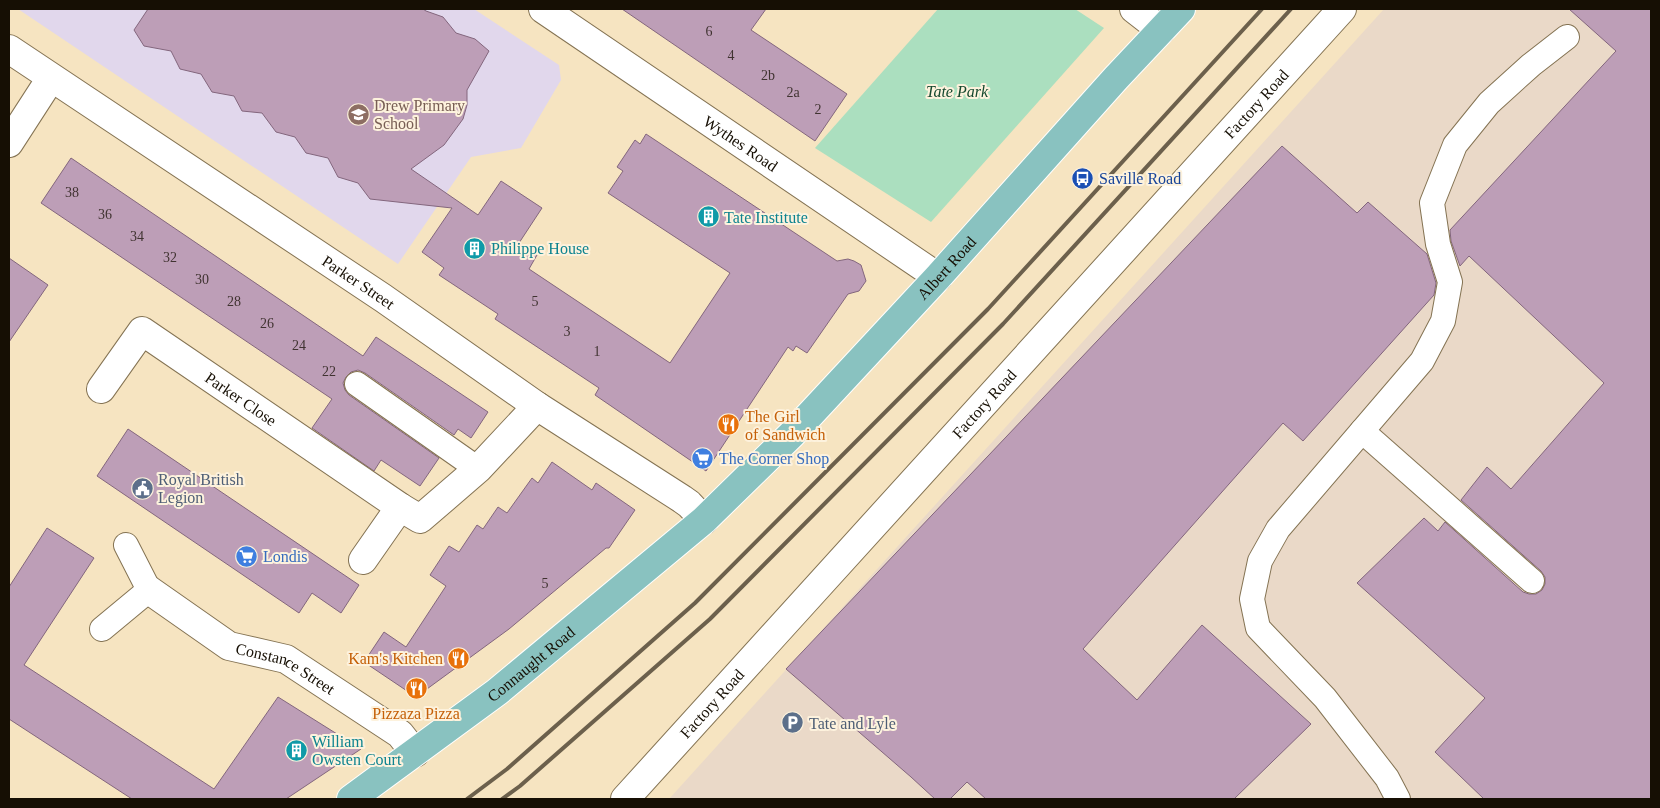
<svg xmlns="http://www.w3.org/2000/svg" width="1660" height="808" font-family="Georgia,serif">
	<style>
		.industrial { fill: #ead9c8 }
		.education { fill: #e1d7ec }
		.green { fill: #abdfbf }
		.building { fill: #bd9eb7; stroke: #83667d }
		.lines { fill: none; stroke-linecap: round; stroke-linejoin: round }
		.service-casing { stroke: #847353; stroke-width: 26 }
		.minor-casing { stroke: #847353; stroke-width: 30 }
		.tertiary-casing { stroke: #847353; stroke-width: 30 }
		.primary-casing { stroke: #fff; stroke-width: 30 }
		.service { stroke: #fff; stroke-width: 24 }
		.minor { stroke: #fff; stroke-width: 28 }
		.tertiary { stroke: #fff; stroke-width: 28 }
		.primary { stroke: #89c2c0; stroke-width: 28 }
		.rail { stroke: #6c604c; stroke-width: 4 }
		.labels { text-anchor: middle; stroke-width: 4; stroke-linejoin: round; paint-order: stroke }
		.number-label { font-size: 14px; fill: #403331 }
		.park-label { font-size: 16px; font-style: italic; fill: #15482e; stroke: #fdf2dd }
		.street-label { font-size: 16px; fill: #160f04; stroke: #fdf2dd }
		.education-label { font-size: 16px; fill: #785e54; stroke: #fdf2dd; text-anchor: start }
		.transit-label { font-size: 16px; fill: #164399; stroke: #fdf2dd; text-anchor: start }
		.culture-label { font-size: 16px; fill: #0d838f; stroke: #fdf2dd; text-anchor: start }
		.food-label { font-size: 16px; fill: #c56008; stroke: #fdf2dd; text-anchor: start }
		.shop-label { font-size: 16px; fill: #366cbe; stroke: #fdf2dd; text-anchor: start }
		.service-label { font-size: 16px; fill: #4e5e75; stroke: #fdf2dd; text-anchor: start }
	</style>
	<rect width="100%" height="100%" fill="#f6e4c1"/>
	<path class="industrial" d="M 1384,9 L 1651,9 L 1651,799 L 669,799 Z"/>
	<path class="education" d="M 18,9 L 474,9 L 559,65 L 561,80 L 521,148 L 471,157 L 398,264 Z"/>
	<path class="green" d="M 938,9 L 1075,9 L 1104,28 L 931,222 L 815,148 Z"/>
	<g class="building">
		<path d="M 148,9 L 423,9 L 426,11 L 443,17 L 456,33 L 475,39 L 489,51 L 467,90 L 467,105 L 463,119 L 444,145 L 411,169 L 478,215 L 501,181 L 542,208 L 519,243 L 537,255 L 529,269 L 670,363 L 730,273 L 608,193 L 623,171 L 617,167 L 635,140 L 640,144 L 646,134 L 837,261 L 848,259 L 854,261 L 861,265 L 866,281 L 859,291 L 848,294 L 807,353 L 796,346 L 793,351 L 788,347 L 706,471 L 595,395 L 599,388 L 495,319 L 498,314 L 439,275 L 444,268 L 422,252 L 452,208 L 370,199 L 358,183 L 338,177 L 328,158 L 306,153 L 295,137 L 276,132 L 262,113 L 242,111 L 234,96 L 212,92 L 201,74 L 180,69 L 171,51 L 144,46 L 134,30 Z"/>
		<path d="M 622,9 L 766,9 L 751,30 L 847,94 L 815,141 Z"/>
		<path d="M 1569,9 L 1651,9 L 1651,799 L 1484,799 L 1435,752 L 1485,698 L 1357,583 L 1424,518 L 1438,531 L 1445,522 L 1523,592 L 1529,594 L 1536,594 L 1542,590 L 1545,584 L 1545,577 L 1541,571 L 1461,500 L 1487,467 L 1511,489 L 1604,383 L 1469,256 L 1460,266 L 1451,241 L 1450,230 L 1616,51 Z"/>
		<path d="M 1282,146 L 1357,213 L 1368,202 L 1427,254 L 1436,283 L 1434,295 L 1303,441 L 1283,423 L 1083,649 L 1137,700 L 1202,625 L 1311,724 L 1234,799 L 986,799 L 967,782 L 950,799 L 935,799 L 911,777 L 786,669 Z"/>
		<path d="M 71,158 L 363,356 L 376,337 L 488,412 L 471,438 L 458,429 L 454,435 L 365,373 L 358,370 L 351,372 L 346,377 L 343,383 L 345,390 L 349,395 L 439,458 L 420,486 L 381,460 L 374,471 L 312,428 L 332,399 L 41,203 Z"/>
		<path d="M 9,258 L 48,285 L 9,342 Z"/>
		<path d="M 128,429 L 359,585 L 341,613 L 312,593 L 299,613 L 97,476 Z"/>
		<path d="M 552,462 L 592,490 L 596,483 L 635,510 L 609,548 L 606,548 L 509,629 L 416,697 L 364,662 L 384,632 L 406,647 L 446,586 L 430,575 L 449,546 L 459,552 L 477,525 L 483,529 L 498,507 L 507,513 L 532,478 L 538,483 Z"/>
		<path d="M 47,528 L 94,558 L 24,665 L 214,789 L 278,697 L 361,749 L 286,799 L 132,799 L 9,719 L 9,587 Z"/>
	</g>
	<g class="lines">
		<defs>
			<g id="service">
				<path d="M 357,384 L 478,469"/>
				<path d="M 1362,431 L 1532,581"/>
				<path d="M 102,629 L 149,590 L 126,545"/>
				<path d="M 1398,799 L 1387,778 L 1325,698 L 1258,628 L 1252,599 L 1260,561 L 1278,529 L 1422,361 L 1443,321 L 1450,282 L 1438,244 L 1432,203 L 1455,145 L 1489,103 L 1531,65 L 1567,37"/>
			</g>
			<g id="minor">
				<path id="s1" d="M 543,9 L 938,277"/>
				<path d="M 1134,9 L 1161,30"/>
				<path id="s2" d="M 9,49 L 383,298 L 537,406 L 682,499 L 689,504 L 704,520"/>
				<path d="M 9,143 L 51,78"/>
				<path id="s3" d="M 101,389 L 142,331 L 400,507 L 420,519 L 478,469 L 537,406"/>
				<path d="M 363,560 L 400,507"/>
				<path id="s4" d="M 149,590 L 229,646 L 286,659 L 400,734 L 415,753"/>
			</g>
			<g id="tertiary">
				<path id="s5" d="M 625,799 L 1342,9"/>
			</g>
			<g id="primary">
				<path id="s6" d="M 351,799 L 497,692 L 704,520 L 792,434 L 938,277 L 1116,78 L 1181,9"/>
			</g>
		</defs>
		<use href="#service" class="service-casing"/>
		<use href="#minor" class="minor-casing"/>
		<use href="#tertiary" class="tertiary-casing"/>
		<use href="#primary" class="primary-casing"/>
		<use href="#service" class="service"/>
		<use href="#minor" class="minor"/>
		<use href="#tertiary" class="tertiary"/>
		<use href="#primary" class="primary"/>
		<g class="rail">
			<path d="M 467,799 L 507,769 L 695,603 L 988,309 L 1262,9"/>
			<path d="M 502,799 L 520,786 L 710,619 L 1003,324 L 1291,9"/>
		</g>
	</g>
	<defs>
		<symbol id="school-disc" viewBox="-11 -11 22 22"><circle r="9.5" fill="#8d6e63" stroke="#fdf2dd"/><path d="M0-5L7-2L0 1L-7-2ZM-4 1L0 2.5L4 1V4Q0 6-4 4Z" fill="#fff"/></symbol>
		<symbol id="bus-disc" viewBox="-11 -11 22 22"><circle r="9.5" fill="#1a4fb4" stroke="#fdf2dd"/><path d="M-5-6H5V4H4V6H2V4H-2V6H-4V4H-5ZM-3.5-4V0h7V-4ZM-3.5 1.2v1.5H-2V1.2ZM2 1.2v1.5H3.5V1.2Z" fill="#fff"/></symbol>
		<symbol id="building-disc" viewBox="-11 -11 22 22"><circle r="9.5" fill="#0f9aa8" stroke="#fdf2dd"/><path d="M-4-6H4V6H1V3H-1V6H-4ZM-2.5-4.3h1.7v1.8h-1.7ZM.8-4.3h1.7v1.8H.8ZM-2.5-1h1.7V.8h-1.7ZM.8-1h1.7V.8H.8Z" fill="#fff"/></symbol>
		<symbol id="restaurant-disc" viewBox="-11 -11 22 22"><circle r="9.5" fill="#e8710a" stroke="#fdf2dd"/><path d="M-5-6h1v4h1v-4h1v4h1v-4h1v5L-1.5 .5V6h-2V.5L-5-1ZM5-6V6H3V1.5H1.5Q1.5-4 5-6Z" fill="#fff"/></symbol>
		<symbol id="supermarket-disc" viewBox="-11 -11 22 22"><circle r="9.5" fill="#3f7fe0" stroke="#fdf2dd"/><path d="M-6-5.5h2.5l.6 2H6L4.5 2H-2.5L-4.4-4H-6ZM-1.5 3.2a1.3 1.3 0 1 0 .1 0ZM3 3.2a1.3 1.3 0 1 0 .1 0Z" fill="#fff"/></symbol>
		<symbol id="civic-disc" viewBox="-11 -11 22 22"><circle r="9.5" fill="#5c6f8a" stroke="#fdf2dd"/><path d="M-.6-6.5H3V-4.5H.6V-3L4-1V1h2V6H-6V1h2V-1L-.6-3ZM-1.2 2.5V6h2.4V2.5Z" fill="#fff"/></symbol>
		<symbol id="parking-disc" viewBox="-11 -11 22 22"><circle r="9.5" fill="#5c6f8a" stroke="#fdf2dd"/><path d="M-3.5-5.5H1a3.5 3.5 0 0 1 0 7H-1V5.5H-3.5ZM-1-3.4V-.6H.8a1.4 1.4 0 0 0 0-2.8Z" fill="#fff"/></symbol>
	</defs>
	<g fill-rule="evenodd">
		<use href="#school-disc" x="346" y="102" width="25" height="25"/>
		<use href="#bus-disc" x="1070" y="166" width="25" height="25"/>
		<use href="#building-disc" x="696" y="204" width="25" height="25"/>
		<use href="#building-disc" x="462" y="236" width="25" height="25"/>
		<use href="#restaurant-disc" x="716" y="412" width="25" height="25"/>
		<use href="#supermarket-disc" x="690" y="446" width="25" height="25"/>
		<use href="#civic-disc" x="130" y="476" width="25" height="25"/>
		<use href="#supermarket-disc" x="234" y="544" width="25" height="25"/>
		<use href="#restaurant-disc" x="446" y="646" width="25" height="25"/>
		<use href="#restaurant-disc" x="404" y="676" width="25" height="25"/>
		<use href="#parking-disc" x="780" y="710" width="25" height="25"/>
		<use href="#building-disc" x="284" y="738" width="25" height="25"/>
	</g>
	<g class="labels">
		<g class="number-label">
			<text x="709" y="36">6</text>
			<text x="731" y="60">4</text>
			<text x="768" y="80">2b</text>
			<text x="793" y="97">2a</text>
			<text x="818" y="114">2</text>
			<text x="72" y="197">38</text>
			<text x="105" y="219">36</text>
			<text x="137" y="241">34</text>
			<text x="170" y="262">32</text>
			<text x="202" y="284">30</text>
			<text x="234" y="306">28</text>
			<text x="535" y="306">5</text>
			<text x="267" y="328">26</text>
			<text x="567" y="336">3</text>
			<text x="299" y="350">24</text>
			<text x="597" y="356">1</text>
			<text x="329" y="376">22</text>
			<text x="545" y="588">5</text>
		</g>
		<g class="park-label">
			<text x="957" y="97">Tate Park</text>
		</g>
		<g class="street-label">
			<text dy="6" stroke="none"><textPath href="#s5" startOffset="939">Factory Road</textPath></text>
			<text dy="6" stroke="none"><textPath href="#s1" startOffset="239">Wythes Road</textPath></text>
			<text dy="6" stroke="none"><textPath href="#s6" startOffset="800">Albert Road</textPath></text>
			<text dy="6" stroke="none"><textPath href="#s2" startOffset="420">Parker Street</textPath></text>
			<text dy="6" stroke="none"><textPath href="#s3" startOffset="191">Parker Close</textPath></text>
			<text dy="6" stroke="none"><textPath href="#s5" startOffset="534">Factory Road</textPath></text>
			<text dy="6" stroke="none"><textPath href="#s6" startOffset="225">Connaught Road</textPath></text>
			<text dy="6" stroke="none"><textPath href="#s4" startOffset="159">Constance Street</textPath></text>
			<text dy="6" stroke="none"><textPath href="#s5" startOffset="129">Factory Road</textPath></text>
		</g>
		<g class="education-label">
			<text x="374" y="111">Drew Primary<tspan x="374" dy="18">School</tspan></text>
		</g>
		<g class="transit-label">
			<text x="1099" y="184">Saville Road</text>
		</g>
		<g class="culture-label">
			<text x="724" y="223">Tate Institute</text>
			<text x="491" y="254">Philippe House</text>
			<text x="312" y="747">William<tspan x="312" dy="18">Owsten Court</tspan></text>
		</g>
		<g class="food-label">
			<text x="745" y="422">The Girl<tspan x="745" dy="18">of Sandwich</tspan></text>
			<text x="443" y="664" text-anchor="end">Kam's Kitchen</text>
			<text x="416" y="719" text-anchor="middle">Pizzaza Pizza</text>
		</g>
		<g class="shop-label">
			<text x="719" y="464">The Corner Shop</text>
			<text x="263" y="562">Londis</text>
		</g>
		<g class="service-label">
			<text x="158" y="485">Royal British<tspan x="158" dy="18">Legion</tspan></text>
			<text x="809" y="729">Tate and Lyle</text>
		</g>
	</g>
	<rect width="1660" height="808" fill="none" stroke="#160f04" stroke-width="20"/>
</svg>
